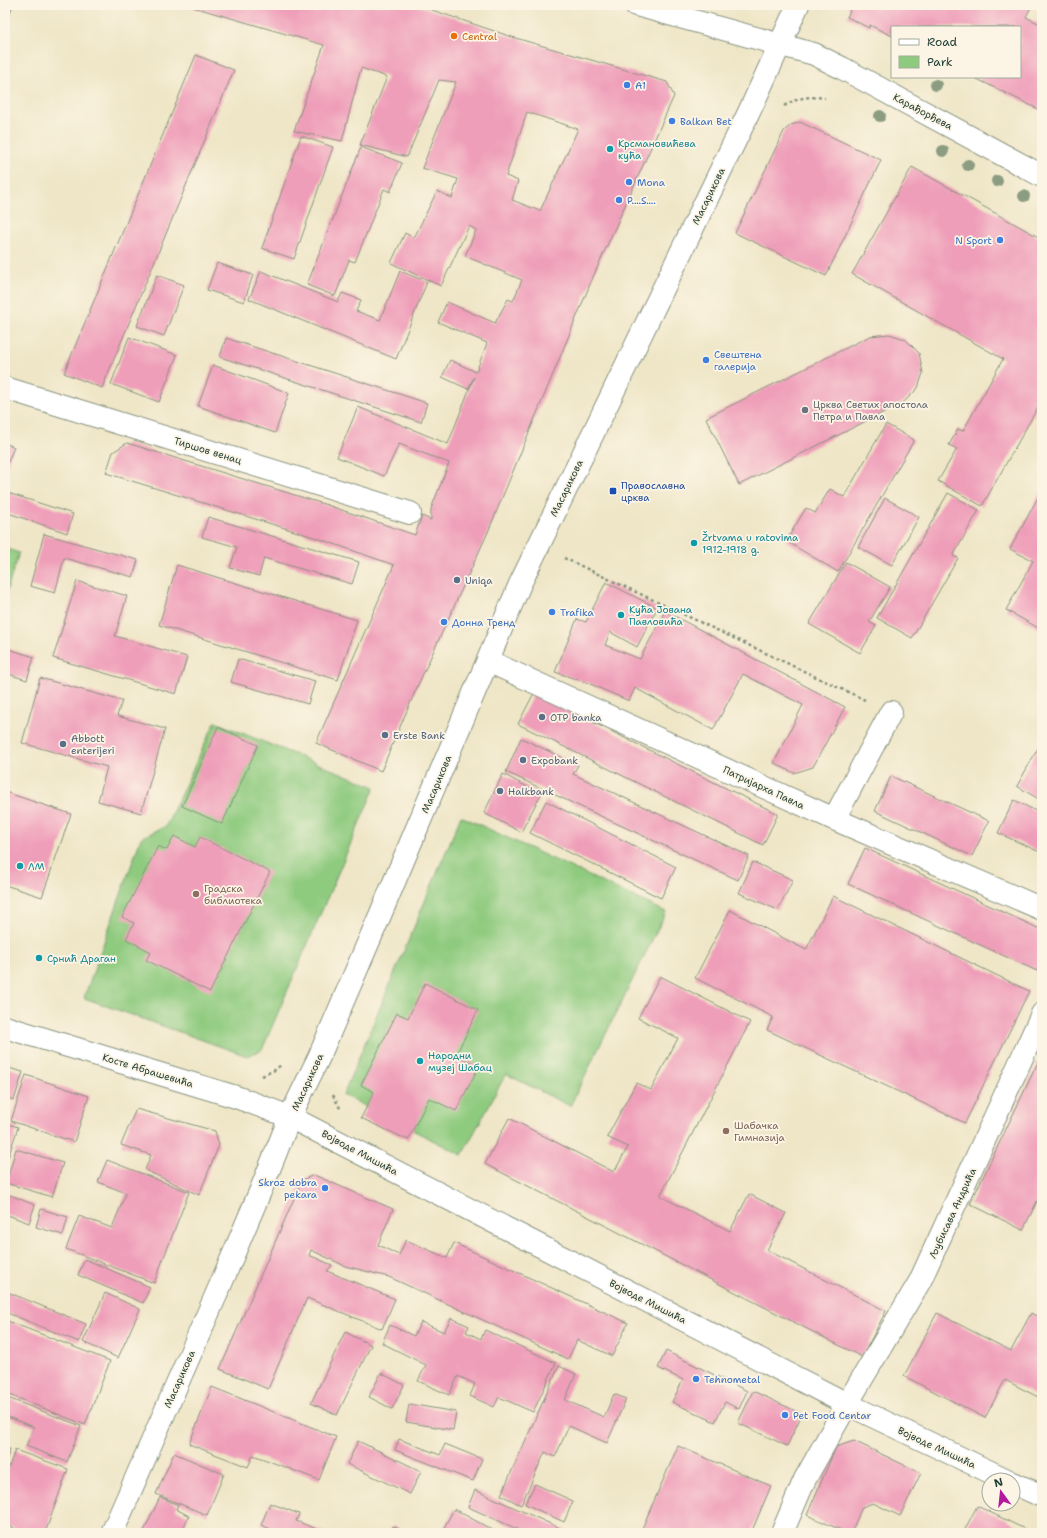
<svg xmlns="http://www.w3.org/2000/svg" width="1047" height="1538" font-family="'Shantell Sans',sans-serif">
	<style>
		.green { fill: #8fcb7f; stroke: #57845a }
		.building { fill: #ef9eb9; fill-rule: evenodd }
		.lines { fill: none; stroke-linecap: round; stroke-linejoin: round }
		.minor-casing { stroke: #87927e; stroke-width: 24 }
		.major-casing { stroke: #87927e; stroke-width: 24 }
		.path { stroke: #87927e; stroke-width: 2.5; stroke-dasharray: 3 3; stroke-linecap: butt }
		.minor { stroke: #fff; stroke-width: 22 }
		.major { stroke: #fff; stroke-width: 22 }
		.tree { fill: #8c9c81 }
		.food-dot { fill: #e8710a; stroke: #fcf5e5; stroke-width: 1.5 }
		.shop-dot { fill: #3f7fe0; stroke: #fcf5e5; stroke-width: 1.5 }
		.culture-dot { fill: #0f9aa8; stroke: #fcf5e5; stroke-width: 1.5 }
		.worship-dot { fill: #6b7280; stroke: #fcf5e5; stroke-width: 1.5 }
		.transit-dot { fill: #1a4fb4; stroke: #fcf5e5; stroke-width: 1.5 }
		.service-dot { fill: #5c6f8a; stroke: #fcf5e5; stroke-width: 1.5 }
		.education-dot { fill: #8d6e63; stroke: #fcf5e5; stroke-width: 1.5 }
		.labels { text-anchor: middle; stroke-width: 3.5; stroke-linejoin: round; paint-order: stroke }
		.food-label { font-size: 10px; fill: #c56008; stroke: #fcf5e5; text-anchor: start }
		.shop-label { font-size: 10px; fill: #366cbe; stroke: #fcf5e5; text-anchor: start }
		.street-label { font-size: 10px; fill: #1f3d34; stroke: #fcf5e5 }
		.culture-label { font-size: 10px; fill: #0d838f; stroke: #fcf5e5; text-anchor: start }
		.worship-label { font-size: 10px; fill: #5b616d; stroke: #fcf5e5; text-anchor: start }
		.transit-label { font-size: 10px; fill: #164399; stroke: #fcf5e5; text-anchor: start }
		.service-label { font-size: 10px; fill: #4e5e75; stroke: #fcf5e5; text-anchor: start }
		.education-label { font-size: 10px; fill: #785e54; stroke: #fcf5e5; text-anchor: start }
	</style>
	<rect width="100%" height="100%" fill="#fcf5e5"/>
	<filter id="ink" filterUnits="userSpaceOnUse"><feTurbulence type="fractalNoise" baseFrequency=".025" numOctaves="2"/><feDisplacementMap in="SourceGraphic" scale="8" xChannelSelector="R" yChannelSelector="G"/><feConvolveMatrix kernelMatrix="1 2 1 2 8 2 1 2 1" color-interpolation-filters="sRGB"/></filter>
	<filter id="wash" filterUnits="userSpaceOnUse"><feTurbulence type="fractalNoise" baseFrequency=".012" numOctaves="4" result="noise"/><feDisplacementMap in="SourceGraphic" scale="16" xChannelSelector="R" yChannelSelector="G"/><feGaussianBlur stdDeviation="0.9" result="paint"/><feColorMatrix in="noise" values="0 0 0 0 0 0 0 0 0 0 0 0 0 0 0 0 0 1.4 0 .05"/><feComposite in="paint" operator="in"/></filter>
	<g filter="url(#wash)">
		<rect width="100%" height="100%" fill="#efe6c7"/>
		<g class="green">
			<path d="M 5,548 L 19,553 L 5,596 Z"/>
			<path d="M 215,722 L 375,787 L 262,1050 L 247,1056 L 84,998 L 141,838 L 166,826 Z"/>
			<path d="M 461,816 L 666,912 L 570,1106 L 506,1074 L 462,1155 L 343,1095 Z"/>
		</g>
		<g id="blocks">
			<g class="building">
				<path d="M 5,5 L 13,5 L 5,26 Z"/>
				<path d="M 186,5 L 417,5 L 512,37 L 667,82 L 674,96 L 593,277 L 488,532 L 418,685 L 381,771 L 316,743 L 394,565 L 317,538 L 106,473 L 113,452 L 127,443 L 327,505 L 415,535 L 422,516 L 431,520 L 431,509 L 449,463 L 399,444 L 384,476 L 337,457 L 358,407 L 448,444 L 474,377 L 468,389 L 442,377 L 450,360 L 476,372 L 487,343 L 438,322 L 447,302 L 495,323 L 508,299 L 513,301 L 522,280 L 465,256 L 476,230 L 469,226 L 441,286 L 391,263 L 405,233 L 414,238 L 437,191 L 452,198 L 458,179 L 422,168 L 456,82 L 439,80 L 407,157 L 360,145 L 387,77 L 361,68 L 342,141 L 294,131 L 324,45 ZM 527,112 L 578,129 L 540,211 L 512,200 L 518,181 L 506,176 Z"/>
				<path d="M 848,5 L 1032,5 L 1026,17 L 1042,25 L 1042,111 L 973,77 L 1020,77 L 1020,27 L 892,27 L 892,36 L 870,25 L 869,28 L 847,17 L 850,11 Z"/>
				<path d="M 196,55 L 234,70 L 102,388 L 64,373 Z"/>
				<path d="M 800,122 L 881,160 L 826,276 L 735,233 L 784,131 L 791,125 Z"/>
				<path d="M 301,136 L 333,147 L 294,259 L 262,248 Z"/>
				<path d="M 361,147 L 402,163 L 390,192 L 384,189 L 355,262 L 349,260 L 335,296 L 307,285 Z"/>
				<path d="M 912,167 L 1042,239 L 1042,400 L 982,506 L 938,481 L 957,449 L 949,445 L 958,429 L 963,431 L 1003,359 L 852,274 Z"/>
				<path d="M 217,263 L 253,275 L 244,302 L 207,290 Z"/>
				<path d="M 261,271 L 338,302 L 342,293 L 361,300 L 356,311 L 380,320 L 400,271 L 427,282 L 396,359 L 249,299 Z"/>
				<path d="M 157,275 L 184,285 L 164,336 L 137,326 Z"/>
				<path d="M 889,334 L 905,339 L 919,353 L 923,373 L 918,388 L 904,402 L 739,485 L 706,418 L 870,336 Z"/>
				<path d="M 129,337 L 177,355 L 159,402 L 111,384 Z"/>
				<path d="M 226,338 L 427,403 L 421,422 L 220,357 Z"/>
				<path d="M 213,365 L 289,393 L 275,433 L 198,406 Z"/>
				<path d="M 886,424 L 914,440 L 838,572 L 786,541 L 806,508 L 815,513 L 830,489 L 844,497 Z"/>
				<path d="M 5,443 L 14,447 L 5,469 Z"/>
				<path d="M 1042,490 L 1042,630 L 1006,610 L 1033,561 L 1010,549 Z"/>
				<path d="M 5,492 L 73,514 L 67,533 L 5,512 Z"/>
				<path d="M 948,493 L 979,510 L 953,556 L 958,558 L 912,638 L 877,618 Z"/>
				<path d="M 885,498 L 919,517 L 892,565 L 858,547 Z"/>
				<path d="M 208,517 L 359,562 L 352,584 L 264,558 L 259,576 L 230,568 L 237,547 L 202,537 Z"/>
				<path d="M 44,534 L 138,560 L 133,577 L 64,558 L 55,593 L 30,586 Z"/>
				<path d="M 846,562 L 890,587 L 869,622 L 876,626 L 860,653 L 809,624 Z"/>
				<path d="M 177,565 L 357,620 L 338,680 L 159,625 Z"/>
				<path d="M 77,581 L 127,596 L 115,636 L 187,657 L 176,694 L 53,658 Z"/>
				<path d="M 606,582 L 657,608 L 637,647 L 610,632 L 605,645 L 640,659 L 665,611 L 845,707 L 813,767 L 794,773 L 774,763 L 803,705 L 743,674 L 713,730 L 635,688 L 629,701 L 588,683 L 555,672 L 577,619 L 586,622 Z"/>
				<path d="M 9,649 L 34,657 L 27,680 L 5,673 L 5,660 Z"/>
				<path d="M 238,659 L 315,681 L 308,704 L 231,682 Z"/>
				<path d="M 40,678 L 122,701 L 117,716 L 165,729 L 141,813 L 98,801 L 107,767 L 22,743 Z"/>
				<path d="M 534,693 L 778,814 L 763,845 L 518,724 Z"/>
				<path d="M 218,727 L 258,745 L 222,824 L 182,806 Z"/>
				<path d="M 521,738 L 578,765 L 573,774 L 749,856 L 738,880 L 506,772 Z"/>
				<path d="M 1042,741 L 1042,801 L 1017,786 Z"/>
				<path d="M 503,774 L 541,794 L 521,832 L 484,813 Z"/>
				<path d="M 891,776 L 989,821 L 972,856 L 875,811 Z"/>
				<path d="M 5,792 L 71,814 L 42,897 L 5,885 Z"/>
				<path d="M 1014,800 L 1042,814 L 1042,853 L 998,833 Z"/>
				<path d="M 546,801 L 676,867 L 661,898 L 530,833 Z"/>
				<path d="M 174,836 L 195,847 L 200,837 L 270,872 L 210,992 L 146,960 L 151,952 L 126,939 L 134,923 L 122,917 L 158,846 L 167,850 Z"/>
				<path d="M 865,848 L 1042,930 L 1042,962 L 1037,971 L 848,884 Z"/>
				<path d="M 753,862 L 793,880 L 778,910 L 739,893 Z"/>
				<path d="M 833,896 L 1029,991 L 965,1123 L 767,1030 L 773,1017 L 695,978 L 730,910 L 806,950 Z"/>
				<path d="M 660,976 L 750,1022 L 660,1196 L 730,1231 L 749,1194 L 786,1213 L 767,1250 L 886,1311 L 862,1357 L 485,1164 L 509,1118 L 614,1172 L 628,1147 L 607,1137 L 636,1083 L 651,1090 L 678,1038 L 638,1018 Z"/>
				<path d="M 425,983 L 478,1010 L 456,1055 L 479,1066 L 456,1111 L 429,1098 L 408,1140 L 361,1118 L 374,1092 L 361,1085 L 397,1013 L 408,1018 Z"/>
				<path d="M 1042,1054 L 1042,1191 L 1023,1230 L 970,1204 Z"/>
				<path d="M 5,1067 L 23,1072 L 14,1100 L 5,1097 Z"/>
				<path d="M 26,1075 L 89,1096 L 74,1142 L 11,1121 Z"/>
				<path d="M 136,1109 L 215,1131 L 219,1145 L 199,1195 L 145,1170 L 151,1155 L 121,1145 Z"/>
				<path d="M 5,1123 L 18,1127 L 5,1167 Z"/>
				<path d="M 16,1149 L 63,1163 L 52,1197 L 6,1183 Z"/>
				<path d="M 107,1160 L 189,1192 L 154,1283 L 66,1249 L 79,1216 L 112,1228 L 126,1193 L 98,1182 Z"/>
				<path d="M 314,1175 L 393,1209 L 378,1245 L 399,1255 L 406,1240 L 447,1258 L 454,1243 L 628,1323 L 612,1356 L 577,1340 L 568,1359 L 389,1277 L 345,1266 L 311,1250 L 309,1255 L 332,1265 L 327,1271 L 395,1299 L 382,1329 L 307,1298 L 268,1389 L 220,1369 L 302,1180 Z"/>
				<path d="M 5,1193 L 35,1205 L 29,1223 L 5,1214 Z"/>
				<path d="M 41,1209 L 68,1217 L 63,1235 L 36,1227 Z"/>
				<path d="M 85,1259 L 150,1287 L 143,1303 L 78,1275 Z"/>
				<path d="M 5,1291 L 86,1324 L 79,1342 L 5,1312 Z"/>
				<path d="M 105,1293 L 140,1309 L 118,1358 L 83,1342 Z"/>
				<path d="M 937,1313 L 1011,1351 L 1031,1313 L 1042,1319 L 1042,1399 L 1005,1380 L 985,1418 L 904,1376 Z"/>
				<path d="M 451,1318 L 469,1326 L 466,1332 L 481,1339 L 485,1330 L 556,1363 L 533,1412 L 499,1397 L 494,1407 L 470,1396 L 475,1384 L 458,1376 L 449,1395 L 418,1381 L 426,1365 L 382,1343 L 390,1325 L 414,1336 L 421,1322 L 444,1332 Z"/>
				<path d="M 5,1320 L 110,1361 L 85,1425 L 5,1393 Z"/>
				<path d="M 345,1332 L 371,1345 L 337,1415 L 311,1403 Z"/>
				<path d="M 666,1351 L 747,1391 L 739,1409 L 725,1402 L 715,1422 L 672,1402 L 683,1380 L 658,1368 Z"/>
				<path d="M 559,1366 L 576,1374 L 565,1400 L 604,1417 L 614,1394 L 626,1399 L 607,1443 L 569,1426 L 555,1457 L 545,1452 L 521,1505 L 501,1495 Z"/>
				<path d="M 381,1373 L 404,1385 L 392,1409 L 369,1397 Z"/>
				<path d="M 212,1387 L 336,1437 L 319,1480 L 253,1455 L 248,1467 L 189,1444 Z"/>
				<path d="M 753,1391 L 802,1414 L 787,1446 L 738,1423 Z"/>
				<path d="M 5,1397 L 81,1426 L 67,1462 L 26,1446 L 34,1427 L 5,1416 Z"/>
				<path d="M 409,1404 L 456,1412 L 453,1430 L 406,1422 Z"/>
				<path d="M 399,1439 L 440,1455 L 445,1444 L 482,1459 L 473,1481 L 395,1450 Z"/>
				<path d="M 358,1441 L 421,1471 L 410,1494 L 347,1464 Z"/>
				<path d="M 854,1441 L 921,1473 L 900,1516 L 873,1503 L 862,1507 L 851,1533 L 848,1533 L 807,1515 L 836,1447 Z"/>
				<path d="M 678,1446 L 771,1486 L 751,1533 L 640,1533 Z"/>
				<path d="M 5,1447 L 10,1449 L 5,1465 Z"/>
				<path d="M 15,1450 L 68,1469 L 45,1533 L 27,1533 L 5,1525 L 5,1478 Z"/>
				<path d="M 174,1453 L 224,1474 L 207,1515 L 156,1494 Z"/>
				<path d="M 535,1484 L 573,1501 L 564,1522 L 525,1504 Z"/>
				<path d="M 475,1490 L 571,1533 L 526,1533 L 468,1507 Z"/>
				<path d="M 160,1497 L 178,1505 L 176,1509 L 189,1516 L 181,1533 L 143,1533 Z"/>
				<path d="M 270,1503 L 299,1514 L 296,1521 L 327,1533 L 280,1533 L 261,1525 Z"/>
				<path d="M 977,1506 L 1033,1533 L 963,1533 Z"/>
				<path d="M 454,1509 L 498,1533 L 441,1533 Z"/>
				<path d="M 393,1526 L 408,1533 L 390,1533 Z"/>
			</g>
		</g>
	</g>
	<g filter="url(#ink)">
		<use href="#blocks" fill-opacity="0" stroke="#87927e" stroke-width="1"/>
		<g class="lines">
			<defs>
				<g id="minor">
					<path d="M 636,5 L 814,54 L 842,68 L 1042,176"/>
					<path d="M 5,388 L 410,513"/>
					<path d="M 488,661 L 834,819 L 1042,909"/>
					<path d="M 834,819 L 891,712"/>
					<path d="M 5,1027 L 236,1097 L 290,1117 L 847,1404 L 1007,1480"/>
					<path d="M 1013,1483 L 1042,1496"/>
					<path d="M 782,1533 L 805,1479 L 847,1404 L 920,1281 L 1042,1014"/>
				</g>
				<path id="major" d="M 112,1533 L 220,1286 L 262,1187 L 290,1117 L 319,1057 L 384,906 L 520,584 L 750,110 L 798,5"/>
			</defs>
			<use href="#minor" class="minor-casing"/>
			<use href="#major" class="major-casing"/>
			<g class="path">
				<path d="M 784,106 C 799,97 808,96 825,98"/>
				<path d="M 564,558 L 865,700"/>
				<path d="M 262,1076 L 275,1070 L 282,1064"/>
				<path d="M 333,1095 L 341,1110"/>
			</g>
			<use href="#minor" class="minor"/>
			<use href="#major" class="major"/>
		</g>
		<g class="tree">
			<circle cx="936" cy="85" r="6"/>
			<circle cx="880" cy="116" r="6"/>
			<circle cx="943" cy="151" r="6"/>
			<circle cx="968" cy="165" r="6"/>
			<circle cx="997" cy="181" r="6"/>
			<circle cx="1024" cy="196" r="6"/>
		</g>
	</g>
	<circle class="food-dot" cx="454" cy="36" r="4"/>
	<g class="shop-dot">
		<circle cx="627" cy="85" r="4"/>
		<circle cx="672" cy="121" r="4"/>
		<circle cx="629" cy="182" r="4"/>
		<circle cx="619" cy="200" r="4"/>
		<circle cx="1000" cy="240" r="4"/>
		<circle cx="706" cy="360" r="4"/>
		<circle cx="552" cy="612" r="4"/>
		<circle cx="444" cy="622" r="4"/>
		<circle cx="325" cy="1188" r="4"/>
		<circle cx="696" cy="1379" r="4"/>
		<circle cx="785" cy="1415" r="4"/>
	</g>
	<g class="culture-dot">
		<circle cx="610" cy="149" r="4"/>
		<circle cx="694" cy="543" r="4"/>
		<circle cx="621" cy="615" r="4"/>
		<circle cx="20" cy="866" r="4"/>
		<circle cx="39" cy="958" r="4"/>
		<circle cx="420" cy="1061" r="4"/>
	</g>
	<circle class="worship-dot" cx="805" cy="410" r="4"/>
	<rect class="transit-dot" x="609" y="487" width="8" height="8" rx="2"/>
	<g class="service-dot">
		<circle cx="457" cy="580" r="4"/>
		<circle cx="542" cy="717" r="4"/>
		<circle cx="385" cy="735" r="4"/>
		<circle cx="63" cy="744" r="4"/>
		<circle cx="523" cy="760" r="4"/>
		<circle cx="500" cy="791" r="4"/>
	</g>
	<g class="education-dot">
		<circle cx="196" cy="894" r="4"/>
		<circle cx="726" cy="1131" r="4"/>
	</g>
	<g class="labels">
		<g class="food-label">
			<text x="462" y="40">Central</text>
		</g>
		<g class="shop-label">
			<text x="635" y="89">A1</text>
			<text x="680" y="125">Balkan Bet</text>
			<text x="637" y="186">Mona</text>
			<text x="627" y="204">P....S....</text>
			<text x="992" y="244" text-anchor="end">N Sport</text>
			<text x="714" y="358">Свештена<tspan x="714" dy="12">галерија</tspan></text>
			<text x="560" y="616">Trafika</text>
			<text x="452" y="626">Донна Тренд</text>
			<text x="317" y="1186" text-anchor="end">Skroz dobra<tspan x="317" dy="12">pekara</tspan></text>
			<text x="704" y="1383">Tehnometal</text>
			<text x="793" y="1419">Pet Food Centar</text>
		</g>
		<g class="street-label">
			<text transform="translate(923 111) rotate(28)" y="4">Карађорђева</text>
			<text transform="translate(708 196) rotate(-64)" y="4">Масарикова</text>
			<text transform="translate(208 450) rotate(17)" y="4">Тиршов венац</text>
			<text transform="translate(566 488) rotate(-64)" y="4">Масарикова</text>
			<text transform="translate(436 784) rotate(-67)" y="4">Масарикова</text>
			<text transform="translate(764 787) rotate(25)" y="4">Патријарха Павла</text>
			<text transform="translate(148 1070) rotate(17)" y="4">Косте Абрашевића</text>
			<text transform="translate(307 1082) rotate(-65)" y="4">Масарикова</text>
			<text transform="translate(360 1152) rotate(28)" y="4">Војводе Мишића</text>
			<text transform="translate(952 1213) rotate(-65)" y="4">Љубисава Андрића</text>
			<text transform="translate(648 1301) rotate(27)" y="4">Војводе Мишића</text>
			<text transform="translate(179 1379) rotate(-66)" y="4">Масарикова</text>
			<text transform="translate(937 1447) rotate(25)" y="4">Војводе Мишића</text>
		</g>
		<g class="culture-label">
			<text x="618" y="147">Крсмановићева<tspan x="618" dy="12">кућа</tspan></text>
			<text x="702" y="541">Žrtvama u ratovima<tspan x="702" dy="12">1912-1918 g.</tspan></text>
			<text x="629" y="613">Кућа Јована<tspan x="629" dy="12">Павловића</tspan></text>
			<text x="28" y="870">ЛМ</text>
			<text x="47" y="962">Срнић Драган</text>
			<text x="428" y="1059">Народни<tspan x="428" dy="12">музеј Шабац</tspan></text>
		</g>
		<g class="worship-label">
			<text x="813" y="408">Црква Светих апостола<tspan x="813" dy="12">Петра и Павла</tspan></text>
		</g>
		<g class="transit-label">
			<text x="621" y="489">Православна<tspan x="621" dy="12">црква</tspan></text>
		</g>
		<g class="service-label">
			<text x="465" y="584">Uniqa</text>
			<text x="550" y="721">OTP banka</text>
			<text x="393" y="739">Erste Bank</text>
			<text x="71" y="742">Abbott<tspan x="71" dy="12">enterijeri</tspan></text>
			<text x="531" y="764">Expobank</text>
			<text x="508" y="795">Halkbank</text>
		</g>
		<g class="education-label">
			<text x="204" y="892">Градска<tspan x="204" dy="12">библиотека</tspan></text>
			<text x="734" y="1129">Шабачка<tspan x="734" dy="12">Гимназија</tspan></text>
		</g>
	</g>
	<rect width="1047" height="1538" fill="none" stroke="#fcf5e5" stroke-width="20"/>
	<rect x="891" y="26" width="130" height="52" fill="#fcf5e5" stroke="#a4ab9e"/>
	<rect x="899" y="39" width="20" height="6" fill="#ffffff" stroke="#a4ab9e"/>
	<text x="927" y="46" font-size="12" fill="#1f3d34">Road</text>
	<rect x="899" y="56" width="20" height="12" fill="#8fcb7f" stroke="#a4ab9e"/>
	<text x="927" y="66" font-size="12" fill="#1f3d34">Park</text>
	<g transform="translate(1001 1492) rotate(345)"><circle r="19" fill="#fcf5e5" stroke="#a4ab9e"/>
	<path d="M0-3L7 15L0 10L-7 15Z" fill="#b5179e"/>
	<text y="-6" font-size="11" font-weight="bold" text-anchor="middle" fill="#1f3d34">N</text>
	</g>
</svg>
